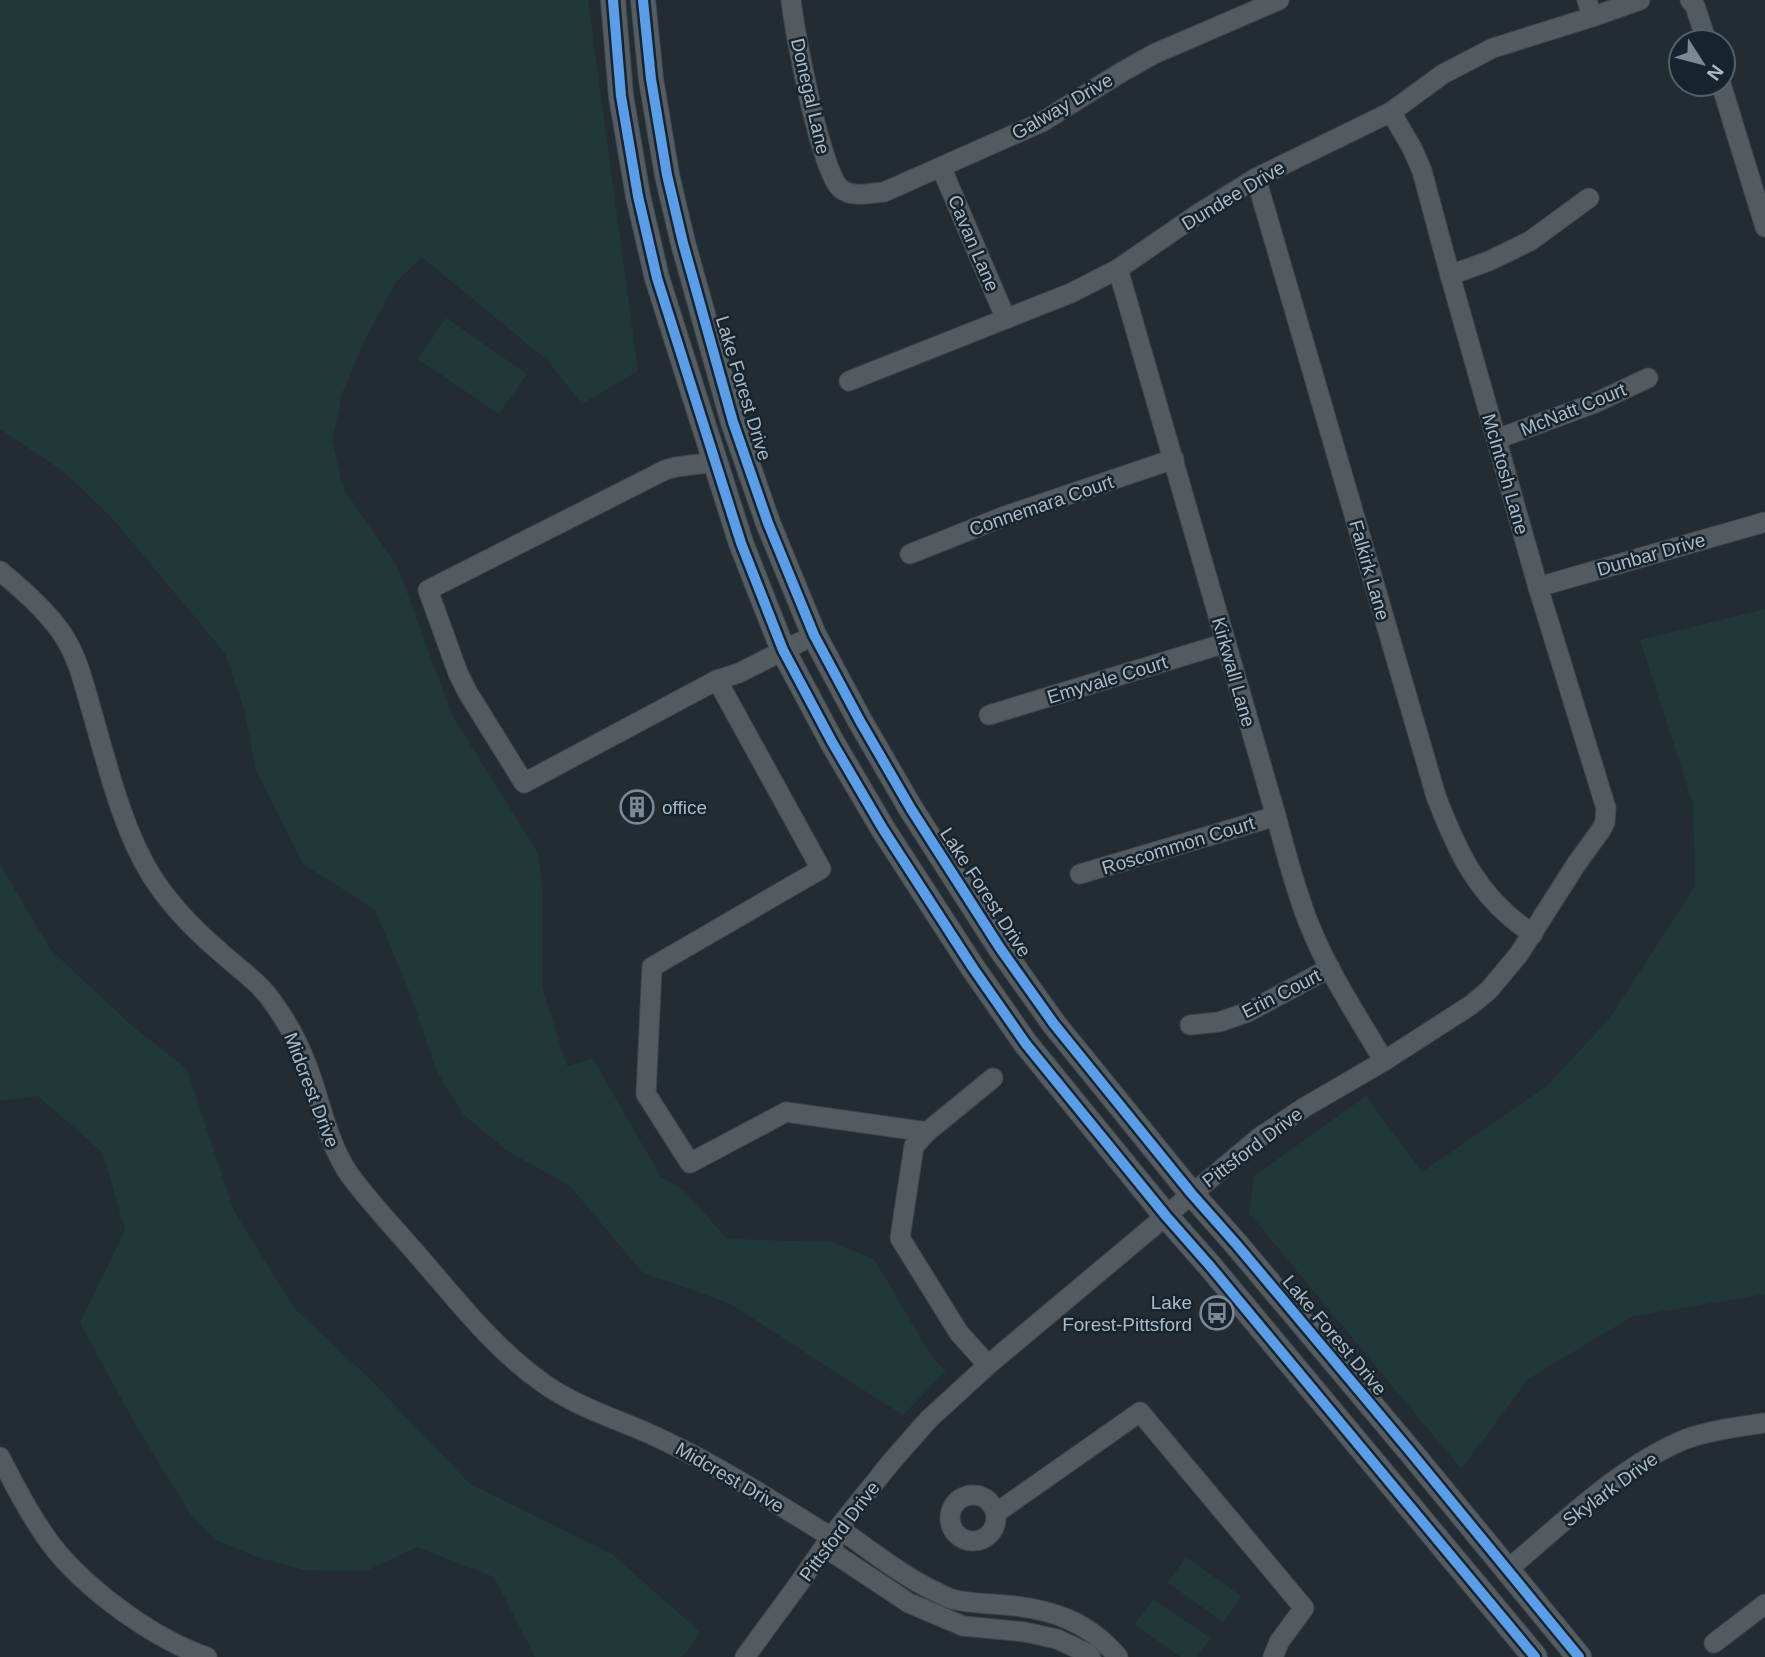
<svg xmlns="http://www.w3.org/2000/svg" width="1765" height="1657" font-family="Arial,sans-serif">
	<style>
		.green { fill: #213838 }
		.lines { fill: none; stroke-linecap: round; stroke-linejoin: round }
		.minor-casing { stroke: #42484d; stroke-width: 21 }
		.major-casing { stroke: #41494f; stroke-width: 26 }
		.minor { stroke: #535b61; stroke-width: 19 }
		.major { stroke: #555d63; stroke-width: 24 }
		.cycleway-casing { stroke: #17242d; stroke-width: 15 }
		.cycleway { stroke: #5a9eea; stroke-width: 10 }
		.labels { text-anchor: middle; stroke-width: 5; stroke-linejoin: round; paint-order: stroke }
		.street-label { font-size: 19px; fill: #abbac6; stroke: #17242d }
		.poi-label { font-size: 19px; fill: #abbac6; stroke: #17242d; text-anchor: start }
	</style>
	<rect width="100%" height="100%" fill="#242c33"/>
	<g class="green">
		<path d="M 0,0 L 588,0 L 638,371 L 582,404 L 548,361 L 422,257 L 396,282 L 366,337 L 343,391 L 332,440 L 343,488 L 398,568 L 452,715 L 538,853 L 542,884 L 542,987 L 567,1066 L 593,1059 L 661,1177 L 684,1190 L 727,1239 L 832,1242 L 874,1259 L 932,1357 L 946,1371 L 903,1415 L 818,1361 L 731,1304 L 642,1272 L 570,1186 L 506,1150 L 463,1114 L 437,1072 L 409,991 L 375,910 L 303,864 L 255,768 L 245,712 L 225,653 L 112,518 L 63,471 L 0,429 Z"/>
		<path d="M 446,318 L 527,374 L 499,414 L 418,359 Z"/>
		<path d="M 1765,609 L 1765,1294 L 1633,1316 L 1528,1379 L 1461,1469 L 1249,1213 L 1254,1176 L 1366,1096 L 1422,1172 L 1548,1085 L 1610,1018 L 1695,886 L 1693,804 L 1640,640 Z"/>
		<path d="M 0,861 L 2,868 L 51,950 L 131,1025 L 187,1069 L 234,1211 L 295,1309 L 370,1379 L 470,1484 L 612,1554 L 700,1632 L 686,1653 L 680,1657 L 535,1657 L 494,1577 L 417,1547 L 366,1571 L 304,1570 L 257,1557 L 216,1540 L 193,1518 L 138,1429 L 80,1323 L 125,1230 L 103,1153 L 38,1096 L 0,1101 Z"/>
		<path d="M 1186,1557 L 1241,1596 L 1223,1622 L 1168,1583 Z"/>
		<path d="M 1153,1599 L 1210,1638 L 1197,1657 L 1181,1657 L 1135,1625 Z"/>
	</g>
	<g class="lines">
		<defs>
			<g id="minor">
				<path d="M 791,0 C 794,29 821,174 841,189 C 853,198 870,193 884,192 L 1042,122 L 1120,73 L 1154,54 L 1279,0"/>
				<path d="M 1587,0 L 1592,17"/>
				<path d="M 1690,0 L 1695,6 L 1707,42"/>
				<path d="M 1721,84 L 1765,227"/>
				<path d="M 941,167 L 1006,319"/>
				<path d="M 1256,178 L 1436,796 C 1458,854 1479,899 1533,934"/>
				<path d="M 1118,269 L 1276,816 C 1286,853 1295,889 1309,924 C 1328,972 1358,1017 1384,1061"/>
				<path d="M 1450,275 L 1489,261 L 1530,241 L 1589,198"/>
				<path d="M 849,381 L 1071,293 L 1118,269 L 1198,214 L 1256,178 L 1391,112 L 1443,74 L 1493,48 L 1592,17 L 1640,0"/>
				<path d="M 1497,439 L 1595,403 L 1648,378"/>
				<path d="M 715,462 L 676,467 L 665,470 L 428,590 L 458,673 L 468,693 L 524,783 L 717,680 L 739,673 L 814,635"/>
				<path d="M 910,554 L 1005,516 L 1174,459"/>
				<path d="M 0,571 C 22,589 45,609 61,632 C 78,656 84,685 92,712 C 107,764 122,828 151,875 C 169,903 191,927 217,949 C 236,967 260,982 274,1004 C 287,1022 298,1042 306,1063 C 321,1100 326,1140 349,1174 C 371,1204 398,1232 422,1260 C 460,1304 496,1350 543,1383 C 579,1409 624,1421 663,1440 C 722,1468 776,1503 831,1537"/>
				<path d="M 1538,587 L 1765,522"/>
				<path d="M 717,680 L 821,869 L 652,967 L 646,1094 L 690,1163 L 786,1112 L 927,1132 L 914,1146 L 900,1238 L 959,1333 L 988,1365"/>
				<path d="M 989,715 L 1226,643"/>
				<path d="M 1080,874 L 1276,816"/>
				<path d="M 1190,1025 L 1219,1022 L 1248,1012 L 1330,968"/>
				<path d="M 927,1132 L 993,1078"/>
				<path d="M 0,1457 C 17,1490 35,1525 58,1553 C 93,1594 156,1640 207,1657"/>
				<circle cx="973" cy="1518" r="23"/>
				<path d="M 996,1513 L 1140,1412 L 1304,1608 L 1279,1642 L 1273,1657"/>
				<path d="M 831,1537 L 847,1534 C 875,1554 902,1575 932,1590 C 939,1593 945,1597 952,1599 C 970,1604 987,1603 1005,1605 C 1051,1609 1088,1621 1118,1657"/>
				<path d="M 831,1537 L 835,1554 L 909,1603 L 963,1626 L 1025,1632 L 1057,1639 L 1087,1653 L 1091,1657"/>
				<path d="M 1507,1570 C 1561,1525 1621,1465 1686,1439 C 1711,1430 1739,1427 1765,1423"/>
				<path d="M 1714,1643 L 1765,1604"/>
				<path d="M 745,1657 L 800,1582 L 831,1537 L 892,1461 L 929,1419 L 988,1365 L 1260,1137 L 1305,1107 L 1384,1061 L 1471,1005 L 1489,990 L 1519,954 L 1577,863 L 1601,830 L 1605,822 L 1606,808 L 1538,587 L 1450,275 L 1422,171 L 1412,148 L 1391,112"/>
			</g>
			<g id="major">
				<path d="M 613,0 L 621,96 L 638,196 L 657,278 L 741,543 L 783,650 L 832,742 L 883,829 L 973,968 L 1026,1044 L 1166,1216 L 1210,1266 L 1535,1657"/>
				<path d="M 643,0 L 651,79 L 667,175 L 683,243 L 733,422 L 768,523 L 814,635 L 860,721 L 911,809 L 1000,948 L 1054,1024 L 1191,1193 L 1237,1245 L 1409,1450 L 1579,1657"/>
			</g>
		</defs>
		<use href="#minor" class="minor-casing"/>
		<use href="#major" class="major-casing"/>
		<use href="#minor" class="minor"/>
		<use href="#major" class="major"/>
		<defs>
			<g id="cycleway">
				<path d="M 613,0 L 621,96 L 638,196 L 657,278 L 741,543 L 783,650 L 832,742 L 883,829 L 973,968 L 1026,1044 L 1166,1216 L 1210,1266 L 1535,1657"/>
				<path d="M 643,0 L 651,79 L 667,175 L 683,243 L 733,422 L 768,523 L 814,635 L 860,721 L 911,809 L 1000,948 L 1054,1024 L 1191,1193 L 1237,1245 L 1409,1450 L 1579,1657"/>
			</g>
		</defs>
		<use href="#cycleway" class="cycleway-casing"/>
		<use href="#cycleway" class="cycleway"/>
	</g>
	<defs>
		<symbol id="building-ring" viewBox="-11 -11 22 22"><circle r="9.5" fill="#17242d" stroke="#7c8893" stroke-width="1.5"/><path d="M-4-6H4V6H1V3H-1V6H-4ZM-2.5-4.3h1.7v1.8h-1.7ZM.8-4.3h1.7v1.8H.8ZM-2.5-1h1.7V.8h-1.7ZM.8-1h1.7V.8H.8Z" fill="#7c8893"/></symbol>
		<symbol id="bus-ring" viewBox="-11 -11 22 22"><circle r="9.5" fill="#17242d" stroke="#7c8893" stroke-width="1.5"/><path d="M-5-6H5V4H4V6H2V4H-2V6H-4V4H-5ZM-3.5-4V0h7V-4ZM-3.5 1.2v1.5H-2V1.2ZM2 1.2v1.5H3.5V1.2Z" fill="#7c8893"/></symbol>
	</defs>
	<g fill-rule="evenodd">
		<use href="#building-ring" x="618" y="788" width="38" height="38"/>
		<use href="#bus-ring" x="1198" y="1294" width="38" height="38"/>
	</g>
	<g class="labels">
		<g class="street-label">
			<text transform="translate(811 96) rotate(77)" y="7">Donegal Lane</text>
			<text transform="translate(1062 106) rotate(-30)" y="7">Galway Drive</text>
			<text transform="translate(1233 195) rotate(-31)" y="7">Dundee Drive</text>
			<text transform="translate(974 243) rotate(67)" y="7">Cavan Lane</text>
			<text transform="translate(744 388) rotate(73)" y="7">Lake Forest Drive</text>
			<text transform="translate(1573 409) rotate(-22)" y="7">McNatt Court</text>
			<text transform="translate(1506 474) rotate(74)" y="7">McIntosh Lane</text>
			<text transform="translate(1041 505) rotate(-19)" y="7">Connemara Court</text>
			<text transform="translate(1651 554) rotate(-16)" y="7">Dunbar Drive</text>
			<text transform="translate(1370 570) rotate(74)" y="7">Falkirk Lane</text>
			<text transform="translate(1234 672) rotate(74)" y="7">Kirkwall Lane</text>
			<text transform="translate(1107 679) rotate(-17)" y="7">Emyvale Court</text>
			<text transform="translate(1178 845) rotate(-17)" y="7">Roscommon Court</text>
			<text transform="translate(986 892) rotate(57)" y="7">Lake Forest Drive</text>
			<text transform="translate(1281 993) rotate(-27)" y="7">Erin Court</text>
			<text transform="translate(312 1090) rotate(69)" y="7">Midcrest Drive</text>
			<text transform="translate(1252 1147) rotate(-37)" y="7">Pittsford Drive</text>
			<text transform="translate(1335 1335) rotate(50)" y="7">Lake Forest Drive</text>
			<text transform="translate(730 1477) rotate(30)" y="7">Midcrest Drive</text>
			<text transform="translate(1610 1489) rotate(-36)" y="7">Skylark Drive</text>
			<text transform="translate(839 1531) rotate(-53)" y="7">Pittsford Drive</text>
		</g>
		<g class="poi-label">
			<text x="662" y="814">office</text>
			<text x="1192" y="1309" text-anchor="end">Lake<tspan x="1192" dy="22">Forest-Pittsford</tspan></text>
		</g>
	</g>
	<g transform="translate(1702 63) rotate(126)"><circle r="33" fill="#17242d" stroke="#52606a" stroke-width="2"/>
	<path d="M0-5L12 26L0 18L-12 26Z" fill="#7c8893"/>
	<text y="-10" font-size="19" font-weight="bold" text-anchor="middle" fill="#abbac6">N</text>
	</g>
</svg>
